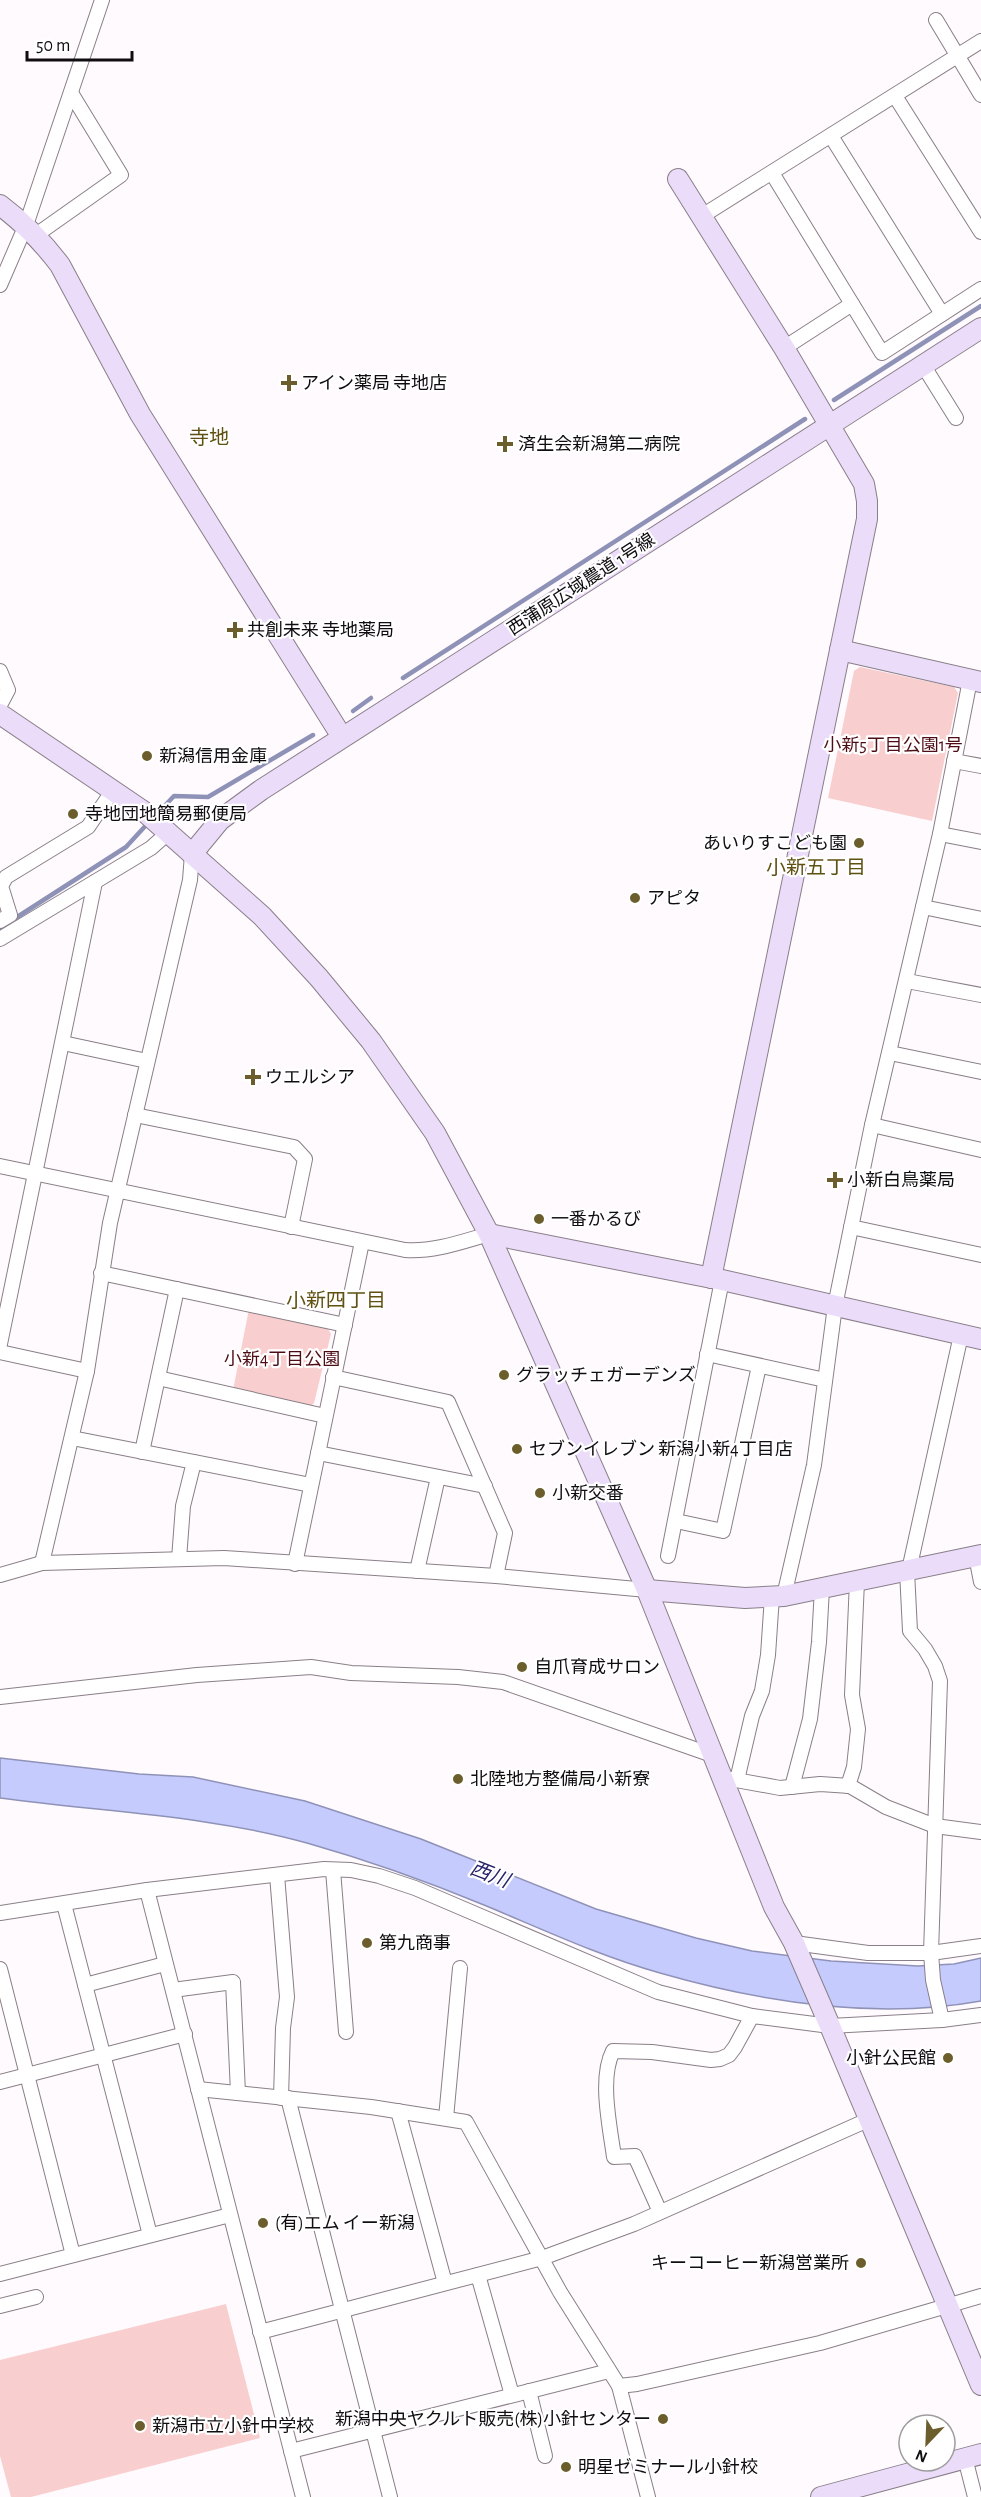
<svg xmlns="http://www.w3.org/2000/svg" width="981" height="2497" font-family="'Alegreya Sans','Noto Sans JP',sans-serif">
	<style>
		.green { fill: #f9cece }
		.water { fill: #c6cbfe; stroke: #8f92b7; stroke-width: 1.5 }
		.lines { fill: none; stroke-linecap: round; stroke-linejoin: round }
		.stream { stroke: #8f92b7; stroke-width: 4.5 }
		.street-casing { stroke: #897f88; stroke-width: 16 }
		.secondary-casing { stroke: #897f88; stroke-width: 22 }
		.street { stroke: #fff; stroke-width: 14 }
		.secondary { stroke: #ebdcfa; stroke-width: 20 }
		.poi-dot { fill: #6c5e2c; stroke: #fff; stroke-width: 2 }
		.labels { text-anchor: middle; stroke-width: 4.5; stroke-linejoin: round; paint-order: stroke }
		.poi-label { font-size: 18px; fill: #100d10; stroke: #fff; text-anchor: start }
		.street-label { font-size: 18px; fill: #100d10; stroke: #fff }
		.park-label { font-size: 18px; fill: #4e0d15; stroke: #fff }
		.neighbourhood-label { font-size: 20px; fill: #605113; stroke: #fff }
		.water-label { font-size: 20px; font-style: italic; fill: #29256b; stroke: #fff }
	</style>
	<rect width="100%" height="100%" fill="#fffafe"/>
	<g class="green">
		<path d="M 860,667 L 954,687 L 958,693 L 932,821 L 828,798 L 854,671 Z"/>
		<path d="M 249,1309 L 327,1327 L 331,1334 L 314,1403 L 310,1407 L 233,1390 Z"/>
		<path d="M 226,2304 L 260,2438 L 31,2497 L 11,2497 L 0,2456 L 0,2360 Z"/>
	</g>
	<path class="water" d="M 0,1758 L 139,1774 L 193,1777 L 305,1801 L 421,1839 L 596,1909 L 696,1938 L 752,1951 L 831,1961 L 918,1966 L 954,1964 L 981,1958 L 981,2001 C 876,2020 761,2002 660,1973 C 599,1956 542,1929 484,1905 C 426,1881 367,1860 307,1843 C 207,1815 102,1812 0,1798 Z"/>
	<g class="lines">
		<g class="stream">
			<path d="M 834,400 L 981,306"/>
			<path d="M 403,678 L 805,419"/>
			<path d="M 353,711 L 371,698"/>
			<path d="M 155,816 L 174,796 L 208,797 L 313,735"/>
			<path d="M 0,928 L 126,847 L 149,822"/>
		</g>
		<defs>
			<g id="street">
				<path d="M 936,20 L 981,95"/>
				<path d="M 895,96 L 981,232"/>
				<path d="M 831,136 L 942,314"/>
				<path d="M 772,173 L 882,353 L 981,289"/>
				<path d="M 702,216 L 981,41"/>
				<path d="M 36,235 L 121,175 L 71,93"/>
				<path d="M 0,285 L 26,225 L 102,0"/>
				<path d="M 784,348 L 852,304"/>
				<path d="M 923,365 L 956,418"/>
				<path d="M 0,671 L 8,690 L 0,705"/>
				<path d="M 954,761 L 981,766"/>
				<path d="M 940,834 L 981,842"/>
				<path d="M 923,907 L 981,919"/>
				<path d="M 0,921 L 10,915 L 1,886 L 6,877 L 88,827 L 114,789"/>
				<path d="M 0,939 L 151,848 L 169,832"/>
				<path d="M 907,981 L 981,995"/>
				<path d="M 63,1043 L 147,1061"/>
				<path d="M 890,1053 L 981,1072"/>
				<path d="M 135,1115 L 294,1147 L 305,1159 L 291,1227"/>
				<path d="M 872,1125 L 981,1150"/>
				<path d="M 0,1166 L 405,1250 C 434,1252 461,1242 489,1234"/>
				<path d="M 851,1227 L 981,1255"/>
				<path d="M 101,1273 L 345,1325"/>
				<path d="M 0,1344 L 95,882"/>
				<path d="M 0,1352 L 87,1371"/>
				<path d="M 707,1354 L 825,1380"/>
				<path d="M 333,1377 L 448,1402 L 505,1533 L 496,1576"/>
				<path d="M 158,1378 L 325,1416"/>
				<path d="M 72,1438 L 311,1485"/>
				<path d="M 142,1452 L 177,1289"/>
				<path d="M 318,1453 L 485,1486"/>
				<path d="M 676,1521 L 723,1531 L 759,1366"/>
				<path d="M 668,1556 L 722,1280"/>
				<path d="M 976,1556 L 981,1582"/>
				<path d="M 179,1559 L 183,1506 L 194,1462"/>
				<path d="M 42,1563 L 87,1371 L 110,1223 L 190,880 L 192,854"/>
				<path d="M 295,1564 L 362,1242"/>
				<path d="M 909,1570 L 961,1335"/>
				<path d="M 417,1571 L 438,1477"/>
				<path d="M 907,1571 L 910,1631 L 925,1649 L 935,1666 L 940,1681 L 931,1953 L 933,1980 L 942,2020"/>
				<path d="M 0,1575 L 42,1563 L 224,1558 L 496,1576 L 647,1590"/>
				<path d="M 784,1596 L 814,1465 L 835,1306 L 872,1125 L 940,834 L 970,680"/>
				<path d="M 0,1697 L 197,1675 L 311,1667 L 351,1673 L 458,1677 L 503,1682 L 712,1755"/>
				<path d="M 725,1778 L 780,1788 L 820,1784 L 850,1786 L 886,1807 L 935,1826 L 981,1832"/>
				<path d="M 737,1780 L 752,1716 L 762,1691 L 768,1655 L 772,1596"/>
				<path d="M 848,1786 L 854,1767 L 858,1729 L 852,1695 L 857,1581"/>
				<path d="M 792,1787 L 810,1719 L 819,1642 L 822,1588"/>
				<path d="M 333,1870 L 346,2032"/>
				<path d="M 277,1875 L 287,1997 L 283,2028 L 281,2098"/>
				<path d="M 147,1890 L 303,2497"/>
				<path d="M 64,1904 L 150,2235"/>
				<path d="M 0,1913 L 147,1890 L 324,1869 L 351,1870 L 379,1876 L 415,1888 L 658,1992 L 752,2016 L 830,2026 L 942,2020 L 981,2015"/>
				<path d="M 794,1943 L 868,1953 L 931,1953 L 981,1946"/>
				<path d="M 0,1969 L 73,2255"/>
				<path d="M 85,1985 L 165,1964"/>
				<path d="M 173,1990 L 233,1982 L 238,2093"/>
				<path d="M 0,2082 L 185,2034"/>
				<path d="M 198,2089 L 371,2107 L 466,2122 L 560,2292 L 619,2386 L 648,2497"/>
				<path d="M 288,2098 L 390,2497"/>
				<path d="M 398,2111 L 445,2283"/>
				<path d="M 446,2118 L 460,1968"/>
				<path d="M 660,2212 L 635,2156 L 614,2157 C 610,2127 599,2078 613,2051 L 652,2052 L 711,2060 L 720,2059 L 729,2055 L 735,2047 L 752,2016"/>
				<path d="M 0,2274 L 230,2215"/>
				<path d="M 478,2275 L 512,2395"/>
				<path d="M 0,2306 L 36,2297"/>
				<path d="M 260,2332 L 542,2258 L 634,2224 L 870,2119"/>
				<path d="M 619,2386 L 637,2384 L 820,2343 L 981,2296"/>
				<path d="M 529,2391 L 545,2456"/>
				<path d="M 291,2451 L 609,2371"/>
				<path d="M 965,2458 L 975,2497"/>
			</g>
			<g id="secondary">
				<path d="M 678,179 L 784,348 L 864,484 L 867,501 L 867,519 L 711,1278"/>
				<path d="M 0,205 C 24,223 42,241 60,265 L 140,414 L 342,737"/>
				<path d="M 840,650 L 981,682"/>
				<path d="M 0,714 L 146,813 L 262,916 L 319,978 L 371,1041 L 435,1133 L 489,1234 L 647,1590 L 774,1907 L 794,1943 L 830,2026 L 981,2385"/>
				<path d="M 192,854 L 220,820 L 261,790 L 981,328"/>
				<path d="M 489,1234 L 722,1280 L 981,1339"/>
				<path d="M 647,1590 L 745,1598 L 784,1596 L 981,1555"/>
				<path d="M 821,2497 L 981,2454"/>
			</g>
		</defs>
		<use href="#street" class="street-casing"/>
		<use href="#secondary" class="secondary-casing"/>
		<use href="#street" class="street"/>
		<use href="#secondary" class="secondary"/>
	</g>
	<g class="poi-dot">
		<path d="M286 374h6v6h6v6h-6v6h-6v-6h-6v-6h6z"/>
		<path d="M502 435h6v6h6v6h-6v6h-6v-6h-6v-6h6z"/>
		<path d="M232 621h6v6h6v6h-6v6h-6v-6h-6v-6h6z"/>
		<circle cx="147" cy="756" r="6"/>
		<circle cx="73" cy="814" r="6"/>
		<circle cx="859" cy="843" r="6"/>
		<circle cx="635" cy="898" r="6"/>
		<path d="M250 1068h6v6h6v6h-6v6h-6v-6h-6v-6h6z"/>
		<path d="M832 1171h6v6h6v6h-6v6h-6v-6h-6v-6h6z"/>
		<circle cx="539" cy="1219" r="6"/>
		<circle cx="504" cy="1375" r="6"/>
		<circle cx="517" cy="1449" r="6"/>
		<circle cx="540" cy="1493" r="6"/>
		<circle cx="522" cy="1667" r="6"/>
		<circle cx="458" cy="1779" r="6"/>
		<circle cx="367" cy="1943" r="6"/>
		<circle cx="948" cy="2058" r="6"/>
		<circle cx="263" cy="2223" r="6"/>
		<circle cx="861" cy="2263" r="6"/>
		<circle cx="663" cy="2419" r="6"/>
		<circle cx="140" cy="2426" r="6"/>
		<circle cx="566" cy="2467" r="6"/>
	</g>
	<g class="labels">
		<g class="poi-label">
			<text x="301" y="389">アイン薬局 寺地店</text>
			<text x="518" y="450">済生会新潟第二病院</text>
			<text x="247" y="636">共創未来 寺地薬局</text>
			<text x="159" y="762">新潟信用金庫</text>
			<text x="85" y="820">寺地団地簡易郵便局</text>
			<text x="847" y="849" text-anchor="end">あいりすこども園</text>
			<text x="647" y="904">アピタ</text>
			<text x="265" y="1083">ウエルシア</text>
			<text x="847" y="1186">小新白鳥薬局</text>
			<text x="551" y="1225">一番かるび</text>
			<text x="516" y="1381">グラッチェガーデンズ</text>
			<text x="529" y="1455">セブンイレブン 新潟小新4丁目店</text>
			<text x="552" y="1499">小新交番</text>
			<text x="534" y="1673">自爪育成サロン</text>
			<text x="470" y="1785">北陸地方整備局小新寮</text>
			<text x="379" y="1949">第九商事</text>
			<text x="936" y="2064" text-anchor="end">小針公民館</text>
			<text x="275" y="2229">(有)エム イー新潟</text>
			<text x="849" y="2269" text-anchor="end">キーコーヒー新潟営業所</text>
			<text x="651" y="2425" text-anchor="end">新潟中央ヤクルト販売(株)小針センター</text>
			<text x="152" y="2432">新潟市立小針中学校</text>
			<text x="578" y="2473">明星ゼミナール小針校</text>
		</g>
		<g class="street-label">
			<text transform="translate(581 584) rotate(-33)" y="6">西蒲原広域農道 1号線</text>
		</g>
		<g class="park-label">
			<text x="893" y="751">小新5丁目公園1号</text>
			<text x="282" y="1365">小新4丁目公園</text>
		</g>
		<g class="neighbourhood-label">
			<text x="209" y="444">寺地</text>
			<text x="816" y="874">小新五丁目</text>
			<text x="336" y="1307">小新四丁目</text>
		</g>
		<g class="water-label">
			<text transform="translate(490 1874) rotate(21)" y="7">西川</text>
		</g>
	</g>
	<g transform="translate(927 2443) rotate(203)"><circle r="28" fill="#ffffff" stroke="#9f9e9f" stroke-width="1.5"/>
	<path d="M0-4.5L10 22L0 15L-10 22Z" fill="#6c5e2c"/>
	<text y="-9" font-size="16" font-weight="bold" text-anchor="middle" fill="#100d10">N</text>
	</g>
	<path d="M27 51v9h105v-9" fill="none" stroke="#100d10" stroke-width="3"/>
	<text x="36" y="51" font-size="18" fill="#100d10" stroke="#ffffff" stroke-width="4.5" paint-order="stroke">50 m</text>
</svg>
